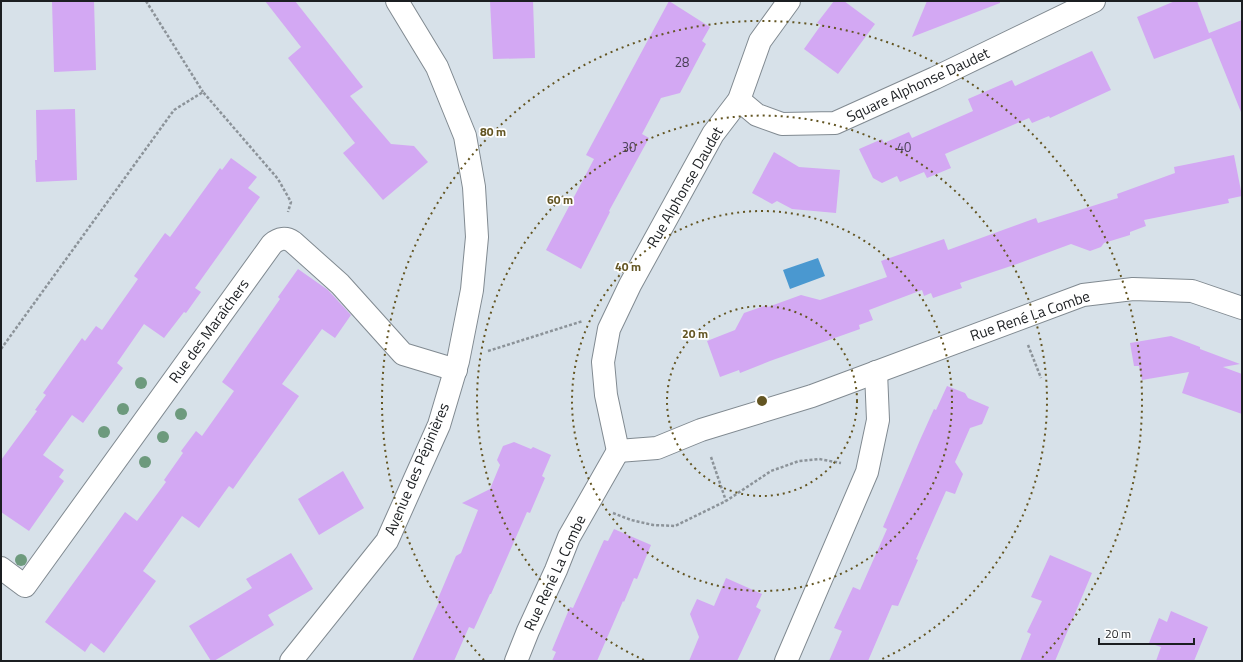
<svg xmlns="http://www.w3.org/2000/svg" width="1243" height="662" font-family="'Titillium Web',sans-serif">
	<style>
		.water { fill: #4a98d0 }
		.building { fill: #d3a8f3 }
		.lines { fill: none; stroke-linecap: round; stroke-linejoin: round }
		.minor-casing { stroke: #818a91; stroke-width: 24 }
		.path { stroke: #8c9399; stroke-width: 2.5; stroke-dasharray: 3 2; stroke-linecap: butt }
		.minor { stroke: #fff; stroke-width: 22 }
		.tree { fill: #6d9a7d }
		.ring { fill: none; stroke: #635522; stroke-width: 2; stroke-dasharray: 2 4 }
		.labels { text-anchor: middle; stroke-width: 3.5; stroke-linejoin: round; paint-order: stroke }
		.number-label { font-size: 13px; fill: #494056 }
		.street-label { font-size: 15px; fill: #1b1e21; stroke: #fff }
		.centre { fill: #635522; stroke: #fff; stroke-width: 2 }
		.ring-label { font-size: 12px; text-anchor: middle; font-weight: bold; fill: #635522; stroke: #fff; stroke-width: 3.5; stroke-linejoin: round; paint-order: stroke }
	</style>
	<rect width="100%" height="100%" fill="#d7e1e9"/>
	<path class="water" d="M 818,258 L 825,276 L 790,289 L 783,270 Z"/>
	<g class="building">
		<path d="M 52,1 L 94,1 L 96,70 L 54,72 Z"/>
		<path d="M 265,1 L 295,1 L 363,87 L 350,96 L 391,144 L 414,146 L 428,162 L 383,200 L 343,153 L 355,143 L 288,58 L 301,47 Z"/>
		<path d="M 490,1 L 533,1 L 535,58 L 493,59 Z"/>
		<path d="M 669,1 L 710,27 L 702,41 L 706,44 L 680,93 L 661,98 L 642,134 L 649,138 L 609,211 L 610,212 L 581,269 L 546,250 L 594,159 L 586,155 Z"/>
		<path d="M 834,1 L 844,1 L 875,24 L 838,74 L 804,49 L 821,25 L 817,23 Z"/>
		<path d="M 927,1 L 1000,1 L 1000,3 L 912,37 Z"/>
		<path d="M 1175,1 L 1197,1 L 1209,33 L 1242,20 L 1242,112 L 1241,112 L 1211,38 L 1154,59 L 1137,17 Z"/>
		<path d="M 1092,51 L 1111,90 L 1050,118 L 1049,116 L 1032,123 L 1029,118 L 945,154 L 951,168 L 927,178 L 924,172 L 900,182 L 897,176 L 882,183 L 873,178 L 859,149 L 882,139 L 884,143 L 909,132 L 912,138 L 973,111 L 968,99 L 1012,80 L 1015,86 Z"/>
		<path d="M 75,109 L 77,180 L 36,182 L 35,160 L 37,160 L 36,110 Z"/>
		<path d="M 774,152 L 799,167 L 840,170 L 836,213 L 792,209 L 777,201 L 772,204 L 752,193 Z"/>
		<path d="M 1234,155 L 1242,196 L 1228,199 L 1229,203 L 1144,220 L 1146,226 L 1130,232 L 1130,235 L 1104,243 L 1101,247 L 1090,251 L 1071,244 L 1017,264 L 960,283 L 962,288 L 933,298 L 931,293 L 924,296 L 922,290 L 869,310 L 873,320 L 859,325 L 860,329 L 770,361 L 740,373 L 739,370 L 720,377 L 707,341 L 735,330 L 744,313 L 767,305 L 768,307 L 801,295 L 820,300 L 887,277 L 881,261 L 944,239 L 948,250 L 1036,218 L 1038,223 L 1118,198 L 1117,194 L 1175,173 L 1174,167 Z"/>
		<path d="M 231,158 L 257,177 L 248,188 L 260,197 L 195,288 L 201,292 L 186,313 L 184,312 L 164,338 L 144,324 L 117,363 L 123,368 L 83,423 L 72,415 L 43,455 L 64,470 L 59,477 L 64,481 L 29,531 L 1,512 L 1,460 L 37,411 L 35,410 L 46,395 L 43,393 L 82,338 L 85,341 L 96,326 L 102,330 L 138,279 L 134,276 L 165,233 L 170,237 L 220,168 L 222,170 Z"/>
		<path d="M 298,269 L 328,290 L 351,315 L 335,338 L 322,329 L 282,384 L 299,396 L 233,489 L 229,486 L 199,528 L 182,516 L 143,571 L 156,581 L 104,653 L 91,643 L 85,652 L 45,622 L 125,512 L 137,521 L 166,482 L 164,480 L 183,453 L 181,451 L 196,431 L 202,436 L 234,391 L 222,382 L 280,299 L 278,297 Z"/>
		<path d="M 1171,336 L 1200,347 L 1200,349 L 1240,364 L 1223,367 L 1242,374 L 1242,414 L 1182,393 L 1189,372 L 1142,380 L 1139,366 L 1134,366 L 1130,343 Z"/>
		<path d="M 947,386 L 965,393 L 968,398 L 989,407 L 982,424 L 970,428 L 955,462 L 963,474 L 955,494 L 946,491 L 916,559 L 918,560 L 898,606 L 892,605 L 868,661 L 829,661 L 842,631 L 834,628 L 853,587 L 860,590 L 887,529 L 883,527 L 920,440 L 934,409 L 936,410 Z"/>
		<path d="M 514,442 L 531,449 L 533,447 L 551,455 L 542,476 L 545,478 L 530,513 L 527,512 L 491,594 L 490,594 L 474,629 L 469,627 L 454,661 L 412,661 L 440,600 L 437,601 L 456,556 L 461,553 L 478,510 L 462,503 L 490,489 L 500,465 L 497,460 L 503,446 Z"/>
		<path d="M 343,471 L 364,508 L 319,535 L 298,499 Z"/>
		<path d="M 614,529 L 651,545 L 637,579 L 634,578 L 624,602 L 623,601 L 597,661 L 552,661 L 556,652 L 552,650 L 570,607 L 573,608 L 604,540 L 608,541 Z"/>
		<path d="M 291,553 L 313,589 L 268,615 L 274,625 L 214,661 L 211,661 L 189,626 L 252,588 L 246,579 Z"/>
		<path d="M 1050,555 L 1092,573 L 1055,661 L 1020,661 L 1031,634 L 1027,632 L 1042,601 L 1031,597 Z"/>
		<path d="M 726,578 L 762,594 L 756,607 L 761,610 L 737,661 L 689,661 L 699,637 L 690,614 L 697,599 L 714,606 Z"/>
		<path d="M 1171,611 L 1208,627 L 1194,661 L 1156,661 L 1161,647 L 1149,643 L 1159,618 L 1167,622 Z"/>
	</g>
	<g class="lines">
		<defs>
			<g id="minor">
				<path d="M 739,100 L 757,115 L 782,124 L 835,123 L 935,78 L 1094,1"/>
				<path d="M 618,451 L 657,448 L 701,430 L 812,396 L 1083,295 L 1133,289 L 1192,291 L 1242,308"/>
				<path d="M 618,451 L 606,395 L 603,362 L 609,329 L 630,285 L 713,134 L 739,100 L 760,41 L 789,1"/>
				<path d="M 1,568 L 25,586 L 272,244 C 279,238 286,237 293,242 L 340,284 L 403,354 L 456,370"/>
				<path d="M 291,661 L 387,541 L 439,425 L 458,361 L 472,290 L 477,237 L 474,187 L 465,136 L 437,67 L 397,1"/>
				<path d="M 516,661 L 528,631 L 556,570 L 569,537 L 618,451"/>
				<path d="M 786,661 L 867,472 L 878,420 L 876,372"/>
			</g>
		</defs>
		<use href="#minor" class="minor-casing"/>
		<g class="path">
			<path d="M 146,1 L 203,92"/>
			<path d="M 1028,345 L 1041,378"/>
			<path d="M 1,349 L 174,110 L 203,92 L 278,179 L 291,202 L 288,212"/>
			<path d="M 488,351 L 583,321"/>
			<path d="M 711,457 L 726,501"/>
			<path d="M 613,513 L 631,520 L 653,525 L 675,526 L 726,501 L 771,471 L 799,461 L 819,459 L 841,463"/>
		</g>
		<use href="#minor" class="minor"/>
	</g>
	<g class="tree">
		<circle cx="141" cy="383" r="6"/>
		<circle cx="123" cy="409" r="6"/>
		<circle cx="181" cy="414" r="6"/>
		<circle cx="104" cy="432" r="6"/>
		<circle cx="163" cy="437" r="6"/>
		<circle cx="145" cy="462" r="6"/>
		<circle cx="21" cy="560" r="6"/>
	</g>
	<g class="ring">
		<circle cx="762" cy="401" r="95"/>
		<circle cx="762" cy="401" r="190"/>
		<path d="M644 660A285 285 0 1 1 880 660"/>
		<path d="M484 660A380 380 0 1 1 1040 660"/>
	</g>
	<g class="labels">
		<g class="number-label">
			<text x="682" y="67">28</text>
			<text x="629" y="152">30</text>
			<text x="904" y="152">40</text>
		</g>
		<g class="street-label">
			<text transform="translate(918 85) rotate(-25)" y="5">Square Alphonse Daudet</text>
			<text transform="translate(685 187) rotate(-60)" y="5">Rue Alphonse Daudet</text>
			<text transform="translate(1030 316) rotate(-19)" y="5">Rue René La Combe</text>
			<text transform="translate(209 331) rotate(-54)" y="5">Rue des Maraîchers</text>
			<text transform="translate(417 469) rotate(-67)" y="5">Avenue des Pépinières</text>
			<text transform="translate(555 573) rotate(-65)" y="5">Rue René La Combe</text>
		</g>
	</g>
	<circle cx="762" cy="401" r="6" class="centre"/>
	<g class="ring-label">
		<text x="493" y="136">80 m</text>
		<text x="560" y="204">60 m</text>
		<text x="628" y="271">40 m</text>
		<text x="695" y="338">20 m</text>
	</g>
	<rect width="1243" height="662" fill="none" stroke="#1b1e21" stroke-width="4"/>
	<path d="M1099 638v6h95v-6" fill="none" stroke="#1b1e21" stroke-width="2"/>
	<text x="1105" y="638" font-size="12" fill="#1b1e21" stroke="#ffffff" stroke-width="3" paint-order="stroke">20 m</text>
</svg>
